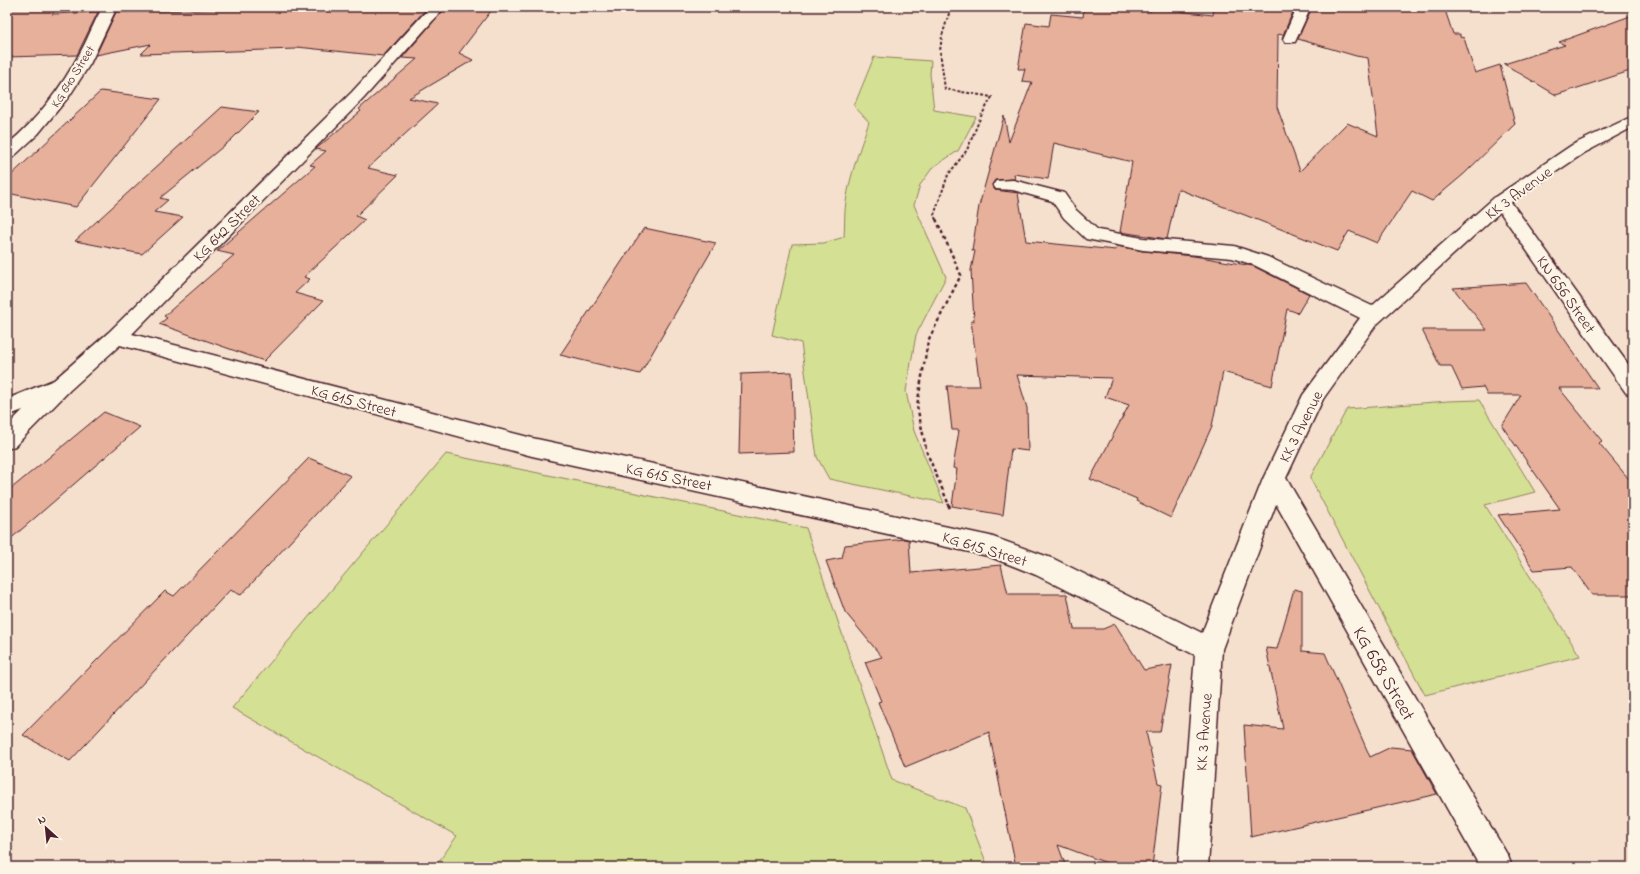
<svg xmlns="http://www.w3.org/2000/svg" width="1640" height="874" font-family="'Indie Flower',sans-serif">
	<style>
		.green { fill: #d4e093; stroke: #8f805f }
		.building { fill: #e6b09a; stroke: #4a1f2b }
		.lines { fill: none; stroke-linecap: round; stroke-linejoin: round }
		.minor-casing { stroke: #4a1f2b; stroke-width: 3 }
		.path-far2 { stroke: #4a1f2b; stroke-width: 2; stroke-dasharray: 3 2; stroke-linecap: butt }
		.path-far1 { stroke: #4a1f2b; stroke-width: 2.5; stroke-dasharray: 3.5 3; stroke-linecap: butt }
		.path { stroke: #4a1f2b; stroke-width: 3; stroke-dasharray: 5 3.5; stroke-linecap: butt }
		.minor { fill: #fcf5e5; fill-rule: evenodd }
		.labels { text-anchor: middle; stroke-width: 4; stroke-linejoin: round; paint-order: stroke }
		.far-street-label { font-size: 13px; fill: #4a1f2b; stroke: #fcf5e5 }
		.street-label { font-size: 16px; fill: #4a1f2b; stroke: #fcf5e5 }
		.near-street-label { font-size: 19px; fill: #4a1f2b; stroke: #fcf5e5 }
	</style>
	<rect width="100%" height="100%" fill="#f5e0ce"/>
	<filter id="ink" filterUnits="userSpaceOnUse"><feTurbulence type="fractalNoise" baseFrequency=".025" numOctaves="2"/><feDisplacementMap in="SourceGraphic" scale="8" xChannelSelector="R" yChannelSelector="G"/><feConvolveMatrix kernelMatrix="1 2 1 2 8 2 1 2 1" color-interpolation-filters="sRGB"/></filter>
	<g filter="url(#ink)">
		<g class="green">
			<path d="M 874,57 L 931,61 L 930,74 L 934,110 L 976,117 L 958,151 L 933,167 L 920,185 L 914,205 L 946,277 L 916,335 L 906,391 L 914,431 L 944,503 L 829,479 L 817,457 L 801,343 L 772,335 L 792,244 L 824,243 L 844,237 C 845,225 844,213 846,202 C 850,175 860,148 869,122 L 854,106 Z"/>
			<path d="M 1479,400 L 1535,492 L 1485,505 L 1580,656 L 1425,695 L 1310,478 L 1347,409 L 1448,401 Z"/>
			<path d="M 446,454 L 806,528 L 892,780 L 965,808 L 988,867 L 435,867 L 457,836 L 232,708 Z"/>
		</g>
		<g class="building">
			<path d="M 7,7 L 58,7 L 52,14 L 98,12 L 77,55 L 7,57 Z"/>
			<path d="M 231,7 L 428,7 L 383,56 L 297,47 L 296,49 L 141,54 L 151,44 L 96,55 L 116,12 L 228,9 Z"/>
			<path d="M 446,7 L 494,7 L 459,53 L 473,60 L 409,98 L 438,104 L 368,168 L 398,175 L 356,216 L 365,220 L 304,277 L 310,279 L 295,293 L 323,301 L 264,361 L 159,324 L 167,318 L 164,316 L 234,255 L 217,251 L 315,166 L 310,165 L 326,151 L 316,149 L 361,111 L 359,109 L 417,59 L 402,58 Z"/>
			<path d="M 1084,7 L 1110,7 L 1151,11 L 1151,8 L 1213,15 L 1214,7 L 1295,7 L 1283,35 L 1278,34 L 1277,107 L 1300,171 L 1347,123 L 1378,136 L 1368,58 L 1356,56 L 1298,39 L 1312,7 L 1444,7 L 1453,34 L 1460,34 L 1460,37 L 1464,38 L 1475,73 L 1500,65 L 1515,124 L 1464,174 L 1432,201 L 1412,191 L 1377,243 L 1349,231 L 1337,251 L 1178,189 L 1167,239 L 1120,232 L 1132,162 L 1054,143 L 1048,179 L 1014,174 L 1015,179 L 995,180 L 992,185 L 995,190 L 1018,193 L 1026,241 L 1116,250 L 1117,246 L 1143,251 L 1194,256 L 1253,266 L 1309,294 L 1298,313 L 1287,309 L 1272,386 L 1223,372 L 1212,426 L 1171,518 L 1136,501 L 1137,499 L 1090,479 L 1129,405 L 1105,397 L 1112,378 L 1017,375 L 1027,408 L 1028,451 L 1011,449 L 1003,515 L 952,506 L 957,469 L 953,468 L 959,430 L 952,430 L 947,386 L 980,386 L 971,321 L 974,321 L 971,270 L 975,251 L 972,250 L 979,206 L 1004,116 L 1009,142 L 1032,82 L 1022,81 L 1025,69 L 1018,69 L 1026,23 L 1049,26 L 1051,14 L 1083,17 Z"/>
			<path d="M 1633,15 L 1633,70 L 1556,95 L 1504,64 L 1565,45 L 1559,42 Z"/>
			<path d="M 101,91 L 161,99 L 76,207 L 7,193 L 7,179 Z"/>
			<path d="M 222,107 L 259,112 L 231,140 L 160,198 L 168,200 L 154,212 L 183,217 L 142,254 L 75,241 Z"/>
			<path d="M 644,228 L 716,243 L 640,374 L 560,355 Z"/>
			<path d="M 1526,283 L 1598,388 L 1559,388 L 1602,441 L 1599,443 L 1633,484 L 1633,595 L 1592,595 L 1572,567 L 1534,570 L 1498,515 L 1560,509 L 1502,426 L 1521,395 L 1487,395 L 1483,387 L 1462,389 L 1451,366 L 1440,366 L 1422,330 L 1487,330 L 1453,288 Z"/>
			<path d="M 792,372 L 794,452 L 739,454 L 741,374 Z"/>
			<path d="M 104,412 L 140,427 L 7,542 L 7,492 Z"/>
			<path d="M 309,458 L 351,476 L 241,595 L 230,590 L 70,761 L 23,735 L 165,591 L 174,596 Z"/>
			<path d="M 905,539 L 909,540 L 911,573 L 1001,565 L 1008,594 L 1067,594 L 1074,629 L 1103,629 L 1115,624 L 1144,670 L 1172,665 L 1160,732 L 1146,732 L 1158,783 L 1162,784 L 1152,867 L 1118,867 L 1058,845 L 1066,867 L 1016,867 L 989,732 L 905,767 L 878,702 L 881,701 L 865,662 L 882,657 L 845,612 L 826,561 L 842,558 L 845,545 Z"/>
			<path d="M 1294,589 L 1302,591 L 1302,651 L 1325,653 L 1370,757 L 1391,747 L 1412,749 L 1437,794 L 1251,837 L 1244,725 L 1283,729 L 1266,648 L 1277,649 Z"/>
		</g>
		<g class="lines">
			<defs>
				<g id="minor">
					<path d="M 103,7 L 117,7 L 90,64 L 70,95 L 38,134 L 13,157 L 7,158 L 7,145 C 38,119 62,87 81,51 C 89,37 94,21 103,7 Z"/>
					<path d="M 430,7 L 445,7 L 364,98 L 132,334 L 532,438 L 990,536 L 1054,559 L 1202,633 L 1263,479 L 1303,395 L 1360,318 L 1254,265 L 1232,258 L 1143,250 L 1086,239 L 1064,218 L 1052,201 L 1013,190 L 996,189 L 993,185 L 996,181 L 1013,180 L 1064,193 L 1076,210 L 1098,230 L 1143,238 L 1234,246 L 1268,257 L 1372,306 L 1495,197 L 1572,145 L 1633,116 L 1633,127 L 1584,153 L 1511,202 L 1633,371 L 1633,395 L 1626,393 L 1500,212 L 1376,325 L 1323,399 L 1286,478 L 1508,856 L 1512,867 L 1480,867 L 1276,504 L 1222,649 L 1208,867 L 1178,867 L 1195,655 L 1036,575 L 988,556 L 532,456 L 120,345 L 70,390 L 15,446 L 7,449 L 7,426 L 23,410 L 7,416 L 7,399 L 54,380 L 109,332 L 352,92 Z"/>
					<path d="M 1297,7 L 1311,7 L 1295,42 L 1285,42 L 1283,39 Z"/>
				</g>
			</defs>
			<use href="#minor" class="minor-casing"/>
			<path class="path-far2" d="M 936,220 L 934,215 L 948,175 L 967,150 L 981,116 L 992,97 L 945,89 L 940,51 L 942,36 L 951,7"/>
			<path class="path-far1" d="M 936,219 L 961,275 L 928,341 L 917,406 L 927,453 L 949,505"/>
			<path class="path" d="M 948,504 L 950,508"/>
			<use href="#minor" class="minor"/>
		</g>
	</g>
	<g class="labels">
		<g class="far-street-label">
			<text transform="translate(72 76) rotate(-58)" y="5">KG 640 Street</text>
		</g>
		<g class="street-label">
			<text transform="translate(1518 192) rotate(-36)" y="6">KK 3 Avenue</text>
			<text transform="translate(226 227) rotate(-45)" y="6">KG 642 Street</text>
			<text transform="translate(1567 294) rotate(55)" y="6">KN 656 Street</text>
			<text transform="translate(354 400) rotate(15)" y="6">KG 615 Street</text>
			<text transform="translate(1300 426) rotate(-63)" y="6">KK 3 Avenue</text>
			<text transform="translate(669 476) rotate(12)" y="6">KG 615 Street</text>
			<text transform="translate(985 548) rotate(17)" y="6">KG 615 Street</text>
			<text transform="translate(1203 732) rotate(-86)" y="6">KK 3 Avenue</text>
		</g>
		<g class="near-street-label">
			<text transform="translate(1385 673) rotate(60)" y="7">KG 658 Street</text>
		</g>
	</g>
	<rect width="1640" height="874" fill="none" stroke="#fcf5e5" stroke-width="24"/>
	<rect x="12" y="12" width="1616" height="850" fill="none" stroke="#4a1f2b" stroke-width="1.5" filter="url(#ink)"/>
	<g transform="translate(46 828) rotate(333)" stroke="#fcf5e5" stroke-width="3" paint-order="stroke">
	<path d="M0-3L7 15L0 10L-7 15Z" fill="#4a1f2b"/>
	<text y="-6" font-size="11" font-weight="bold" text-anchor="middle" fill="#4a1f2b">N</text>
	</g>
</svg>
